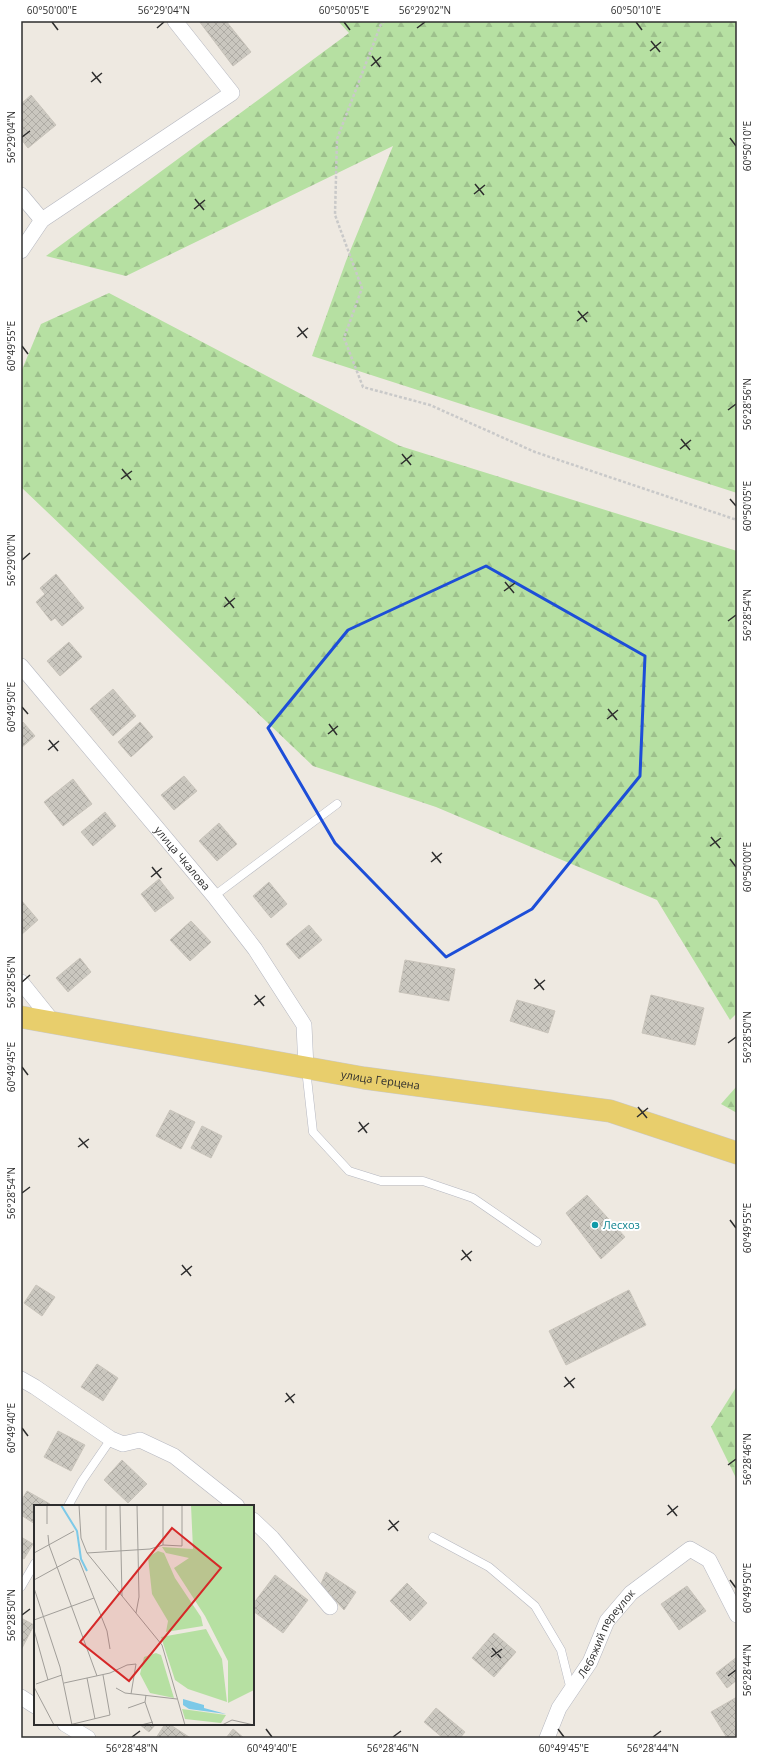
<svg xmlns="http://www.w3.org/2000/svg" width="758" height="1759" viewBox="0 0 758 1759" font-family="'Open Sans',sans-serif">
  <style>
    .forest { fill: url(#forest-firs) }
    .building { fill: url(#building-cross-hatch); stroke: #c9c4bb }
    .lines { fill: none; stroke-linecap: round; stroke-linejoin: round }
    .lane-casing { stroke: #b5b7c0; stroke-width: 9 }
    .street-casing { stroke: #b5b7c0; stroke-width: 16 }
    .primary-casing { stroke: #c9c9c9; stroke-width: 23 }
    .path { stroke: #c9c9c9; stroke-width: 2.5; stroke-dasharray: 3 2; stroke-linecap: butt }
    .lane { stroke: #fff; stroke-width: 8 }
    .street { stroke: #fff; stroke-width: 15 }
    .primary { stroke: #e8ce6c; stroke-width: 22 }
    .marked { fill: none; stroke: #1d4ed8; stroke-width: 3; stroke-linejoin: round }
    .ticks { fill: none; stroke: #2e2e2e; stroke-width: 1.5 }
    .culture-dot { fill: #0f9aa8; stroke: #fff; stroke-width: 1.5 }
    .labels { text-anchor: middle; stroke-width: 4; stroke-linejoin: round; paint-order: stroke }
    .street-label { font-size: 11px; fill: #2e2e2e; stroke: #fff }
    .culture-label { font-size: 11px; fill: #0d838f; stroke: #fff; text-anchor: start }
    .inset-river { fill: none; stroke: #7cc9e8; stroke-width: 2 }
    .inset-road { fill: none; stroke: #a19e99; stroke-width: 1 }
    .view { fill: #d62828; fill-opacity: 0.15; stroke: #d62828; stroke-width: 2 }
    .inset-edge { fill: none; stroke: #2e2e2e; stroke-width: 2 }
    .neatline { fill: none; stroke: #2e2e2e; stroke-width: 1.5 }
    .ticks-label { font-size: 10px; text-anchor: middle; fill: #2e2e2e }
  </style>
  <defs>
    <pattern id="forest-firs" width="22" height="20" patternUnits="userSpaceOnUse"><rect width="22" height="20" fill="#b6e0a2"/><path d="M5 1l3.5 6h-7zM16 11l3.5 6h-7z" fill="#9dc08c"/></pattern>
    <pattern id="building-cross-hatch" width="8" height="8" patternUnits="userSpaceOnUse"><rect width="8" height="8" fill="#cac7bf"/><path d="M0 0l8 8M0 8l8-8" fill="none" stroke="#aeaba4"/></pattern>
  </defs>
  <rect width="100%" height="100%" fill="#eee9e1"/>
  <g class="forest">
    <path d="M 338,21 L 737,21 L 737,493 L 312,356 L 346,261 L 393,146 L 126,276 L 46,256 L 349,33 Z"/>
    <path d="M 109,293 L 400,446 L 737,551 L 737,1013 L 730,1020 L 657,900 L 436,807 L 313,766 L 21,487 L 21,372 L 41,324 Z"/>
    <path d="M 737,1086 L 737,1113 L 721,1104 Z"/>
    <path d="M 737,1386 L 737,1480 L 711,1427 Z"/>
  </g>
  <g class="building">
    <path d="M 199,21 L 226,21 L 251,52 L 233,66 Z"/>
    <path d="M 31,95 L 56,125 L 28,148 L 21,139 L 21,104 Z"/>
    <path d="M 56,574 L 84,608 L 62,626 L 55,618 L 51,621 L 36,602 L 45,594 L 40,588 Z"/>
    <path d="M 69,642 L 82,657 L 60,676 L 47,661 Z"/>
    <path d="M 113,689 L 136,716 L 113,736 L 90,709 Z"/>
    <path d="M 23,722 L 35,736 L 21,748 L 21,724 Z"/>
    <path d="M 140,722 L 153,737 L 131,757 L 118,742 Z"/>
    <path d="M 184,776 L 197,791 L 174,810 L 161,795 Z"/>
    <path d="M 73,779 L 92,804 L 63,826 L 44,802 Z"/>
    <path d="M 105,812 L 116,826 L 93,846 L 81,832 Z"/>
    <path d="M 219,823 L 237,844 L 217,861 L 199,841 Z"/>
    <path d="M 159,879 L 174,898 L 155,912 L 141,894 Z"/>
    <path d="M 269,882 L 287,904 L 271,918 L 253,896 Z"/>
    <path d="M 21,900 L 38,920 L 21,935 Z"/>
    <path d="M 191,921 L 211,942 L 190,961 L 170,940 Z"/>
    <path d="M 309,925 L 322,940 L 299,959 L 286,944 Z"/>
    <path d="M 80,958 L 91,972 L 68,992 L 56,978 Z"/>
    <path d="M 405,960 L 455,969 L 449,1001 L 399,992 Z"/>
    <path d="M 651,995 L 704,1008 L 695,1045 L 642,1033 Z"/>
    <path d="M 517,1000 L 555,1011 L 548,1033 L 510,1021 Z"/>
    <path d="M 170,1110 L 195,1122 L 181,1149 L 156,1136 Z"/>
    <path d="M 202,1126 L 222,1136 L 211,1158 L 191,1148 Z"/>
    <path d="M 587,1195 L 625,1237 L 601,1259 L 566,1213 Z"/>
    <path d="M 36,1285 L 55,1297 L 42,1316 L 24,1303 Z"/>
    <path d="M 629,1290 L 646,1325 L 566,1365 L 549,1331 Z"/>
    <path d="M 97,1364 L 118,1378 L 103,1401 L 81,1387 Z"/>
    <path d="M 58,1431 L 85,1445 L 71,1471 L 44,1457 Z"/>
    <path d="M 122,1460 L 147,1484 L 128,1503 L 104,1480 Z"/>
    <path d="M 27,1491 L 50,1504 L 49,1506 L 35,1506 L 35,1524 L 21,1515 L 21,1501 Z"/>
    <path d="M 21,1537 L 33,1544 L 24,1559 L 21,1557 Z"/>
    <path d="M 326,1572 L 356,1592 L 344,1610 L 321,1584 Z"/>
    <path d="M 275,1575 L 308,1600 L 283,1633 L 253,1611 L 253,1604 Z"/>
    <path d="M 407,1583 L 427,1603 L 410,1621 L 390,1601 Z"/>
    <path d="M 687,1586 L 706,1611 L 679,1630 L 661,1604 Z"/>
    <path d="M 21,1618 L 34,1625 L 21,1650 Z"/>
    <path d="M 494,1633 L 516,1652 L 494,1677 L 472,1658 Z"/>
    <path d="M 737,1657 L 737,1680 L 727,1688 L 716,1673 Z"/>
    <path d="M 737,1697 L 737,1738 L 727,1738 L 711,1712 Z"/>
    <path d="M 436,1708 L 465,1732 L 460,1738 L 443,1738 L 424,1722 Z"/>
    <path d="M 139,1724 L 156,1724 L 149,1732 Z"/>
    <path d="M 165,1724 L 169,1724 L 189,1737 L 156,1738 Z"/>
    <path d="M 233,1729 L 244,1738 L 226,1738 Z"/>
  </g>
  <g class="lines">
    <defs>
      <g id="lane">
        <path d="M 214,896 L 337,804"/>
        <path d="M 306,1069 L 313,1132 L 349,1171 L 381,1181 L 423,1181 L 473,1198 L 537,1242"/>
        <path d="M 68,1506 L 82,1481 L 111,1439"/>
        <path d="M 433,1537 L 489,1567 L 535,1606 L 561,1650 L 571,1690"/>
        <path d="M 21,1587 L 35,1563"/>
      </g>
      <g id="street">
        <path d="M 21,195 L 42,220"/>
        <path d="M 21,251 L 42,220 L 232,93 L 175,21"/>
        <path id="s1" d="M 21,666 L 214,896 L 255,949 L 304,1025 L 306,1068"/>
        <path d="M 21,982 L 54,1023"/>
        <path d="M 21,1379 L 35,1387 L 111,1439 L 123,1444 L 140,1440 L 174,1456 L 237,1506"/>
        <path d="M 253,1520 L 272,1538 L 330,1607"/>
        <path d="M 21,1697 L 35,1706"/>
        <path d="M 65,1724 L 88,1738"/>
        <path id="s2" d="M 547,1738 L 559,1708 L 590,1662 L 607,1621 L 631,1593 L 690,1549 L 709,1560 L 737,1615"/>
      </g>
      <g id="primary">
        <path id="s3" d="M 21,1017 L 364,1078 L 610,1111 L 737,1153"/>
      </g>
    </defs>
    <use href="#lane" class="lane-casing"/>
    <use href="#street" class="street-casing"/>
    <use href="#primary" class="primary-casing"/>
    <path class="path" d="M 385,21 L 381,24 L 337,139 L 335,215 L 362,288 L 344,338 L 363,387 L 430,405 L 535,452 L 737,520"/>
    <use href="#lane" class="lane"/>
    <use href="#street" class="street"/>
    <use href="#primary" class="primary"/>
  </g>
  <path class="marked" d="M 486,566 L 645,656 L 640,776 L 532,909 L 446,957 L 335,843 L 268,728 L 348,630 Z"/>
  <path class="ticks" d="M 52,22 L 58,30M 344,22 L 350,30M 636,22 L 642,30M 157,28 L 164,22M 417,28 L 425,22M 651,41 L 660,52M 650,51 L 661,42M 372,56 L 380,67M 371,66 L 381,57M 92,72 L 101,83M 91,82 L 102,73M 22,137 L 30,131M 730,138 L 736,146M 475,184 L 484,195M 474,194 L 485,185M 195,199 L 204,210M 194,209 L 205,200M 578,311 L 587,322M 577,321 L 588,312M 298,327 L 307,338M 297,337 L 308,328M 22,346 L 28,354M 728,410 L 736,404M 681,439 L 690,450M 680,449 L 691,440M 402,454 L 411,465M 401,464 L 412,455M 122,469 L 131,480M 121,479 L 132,471M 730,499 L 736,506M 22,560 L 30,553M 505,582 L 514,593M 504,591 L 515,583M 225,597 L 234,608M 224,607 L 235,598M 728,621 L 736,615M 22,707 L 28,714M 608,709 L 617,720M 607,719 L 618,710M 329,724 L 337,735M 328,734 L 338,726M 49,740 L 58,751M 48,750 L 59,741M 711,837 L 720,848M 710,846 L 721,838M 432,852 L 441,863M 730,859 L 736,867M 431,862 L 442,853M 152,867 L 161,878M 151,877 L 162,868M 535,979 L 544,990M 22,982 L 30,975M 534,989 L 545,980M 255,995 L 264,1006M 254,1005 L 265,996M 728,1043 L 736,1037M 22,1067 L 28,1075M 638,1107 L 647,1118M 637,1117 L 648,1108M 359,1122 L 367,1133M 358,1132 L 369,1123M 79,1138 L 88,1148M 78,1147 L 89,1139M 22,1193 L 30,1187M 730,1220 L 736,1228M 462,1250 L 471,1261M 461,1260 L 472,1251M 182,1265 L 191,1276M 181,1275 L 192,1266M 565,1377 L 574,1388M 564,1387 L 575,1378M 286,1393 L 294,1403M 285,1402 L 295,1394M 22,1428 L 28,1436M 728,1465 L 736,1459M 668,1505 L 677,1516M 667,1515 L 678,1506M 389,1520 L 398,1531M 388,1530 L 399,1521M 730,1580 L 736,1588M 22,1615 L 30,1609M 492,1648 L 501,1658M 491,1657 L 502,1649M 728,1676 L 736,1670M 266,1729 L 272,1737M 558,1729 L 564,1737M 132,1737 L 140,1731M 393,1737 L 401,1731M 653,1737 L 661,1731"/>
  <circle class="culture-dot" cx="595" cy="1225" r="4"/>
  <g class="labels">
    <g class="street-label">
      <text dy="4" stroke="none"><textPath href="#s1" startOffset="251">улица Чкалова</textPath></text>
      <text dy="4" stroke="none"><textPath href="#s3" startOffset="365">улица Герцена</textPath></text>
      <text dy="4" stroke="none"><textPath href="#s2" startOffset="121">Лебяжий переулок</textPath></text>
    </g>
    <g class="culture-label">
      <text x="603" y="1229">Лесхоз</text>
    </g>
  </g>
  <g transform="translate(34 1505)">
    <rect width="220" height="220" fill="#eee9e1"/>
    <path d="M 157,0 L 220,0 L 220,185 L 194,198 L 194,156 L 171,111 L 140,63 L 155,53 L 132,48 L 128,42 L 159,44 ZM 124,46 L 130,48 L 141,73 L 167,112 L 169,121 L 132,127 L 134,116 L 118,89 L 114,52 ZM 172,124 L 188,154 L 193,197 L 154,184 L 141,175 L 127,132 ZM 122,148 L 127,150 L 140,193 L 116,188 L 106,169 L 110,152 ZM 148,204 L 192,210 L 187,218 L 151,214 Z" fill="#b6e0a2"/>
    <path d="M 149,194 L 170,200 L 170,203 L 192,209 L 155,204 L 149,200 Z" fill="#7cc9e8"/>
    <path class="inset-river" d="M 27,0 L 43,26 L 47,54 L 53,66"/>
    <path class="inset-road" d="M 45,0 L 47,33 L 53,48 L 128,140 L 151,220M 72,0 L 72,45M 86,0 L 88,91M 129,0 L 129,40M 13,19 L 13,0M 14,30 L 15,40 L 63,171M 0,48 L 40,26M 53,48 L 116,44 L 129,40 L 148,41 L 148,0M 0,75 L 40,53 L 45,55 L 73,126 L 76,144M 0,83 L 26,162 L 38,220M 102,108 L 105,92 L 103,0M 0,115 L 60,93M 0,125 L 14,175M 53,173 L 61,214M 30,178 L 76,168 L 93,160 L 102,159 L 97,189M 2,179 L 28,170M 0,182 L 20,220M 82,183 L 91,188 L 143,194M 112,190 L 111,197 L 119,220M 94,203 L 111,197M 35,220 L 76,210 L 69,170M 107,220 L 119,217M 188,220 L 198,215 L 220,220"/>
    <path class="view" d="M 138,23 L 187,63 L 95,176 L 46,137 Z"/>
    <rect width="220" height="220" class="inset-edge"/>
  </g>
  <rect width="758" height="1759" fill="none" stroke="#ffffff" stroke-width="44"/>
  <rect x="22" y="22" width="714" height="1715" class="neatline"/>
  <g class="ticks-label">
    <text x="52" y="14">60°50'00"E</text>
    <text x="164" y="14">56°29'04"N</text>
    <text x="344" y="14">60°50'05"E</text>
    <text x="425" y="14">56°29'02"N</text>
    <text x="636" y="14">60°50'10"E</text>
    <text transform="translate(11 137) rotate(-90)" y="4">56°29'04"N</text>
    <text transform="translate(747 146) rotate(-90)" y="4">60°50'10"E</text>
    <text transform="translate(11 346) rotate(-90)" y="4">60°49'55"E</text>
    <text transform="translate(747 404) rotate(-90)" y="4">56°28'56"N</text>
    <text transform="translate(747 506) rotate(-90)" y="4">60°50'05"E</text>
    <text transform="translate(11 560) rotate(-90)" y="4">56°29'00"N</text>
    <text transform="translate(747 615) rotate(-90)" y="4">56°28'54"N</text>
    <text transform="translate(11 707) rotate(-90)" y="4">60°49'50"E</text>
    <text transform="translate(747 867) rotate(-90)" y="4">60°50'00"E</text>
    <text transform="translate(11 982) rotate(-90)" y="4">56°28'56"N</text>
    <text transform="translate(747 1037) rotate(-90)" y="4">56°28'50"N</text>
    <text transform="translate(11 1067) rotate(-90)" y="4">60°49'45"E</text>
    <text transform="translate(11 1193) rotate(-90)" y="4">56°28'54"N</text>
    <text transform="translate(747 1228) rotate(-90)" y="4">60°49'55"E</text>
    <text transform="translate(11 1428) rotate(-90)" y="4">60°49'40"E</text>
    <text transform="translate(747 1459) rotate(-90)" y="4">56°28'46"N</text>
    <text transform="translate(747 1588) rotate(-90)" y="4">60°49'50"E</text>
    <text transform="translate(11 1615) rotate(-90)" y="4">56°28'50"N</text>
    <text transform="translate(747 1670) rotate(-90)" y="4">56°28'44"N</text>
    <text x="132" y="1752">56°28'48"N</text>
    <text x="272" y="1752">60°49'40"E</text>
    <text x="393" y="1752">56°28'46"N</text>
    <text x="564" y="1752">60°49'45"E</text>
    <text x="653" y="1752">56°28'44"N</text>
  </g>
</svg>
